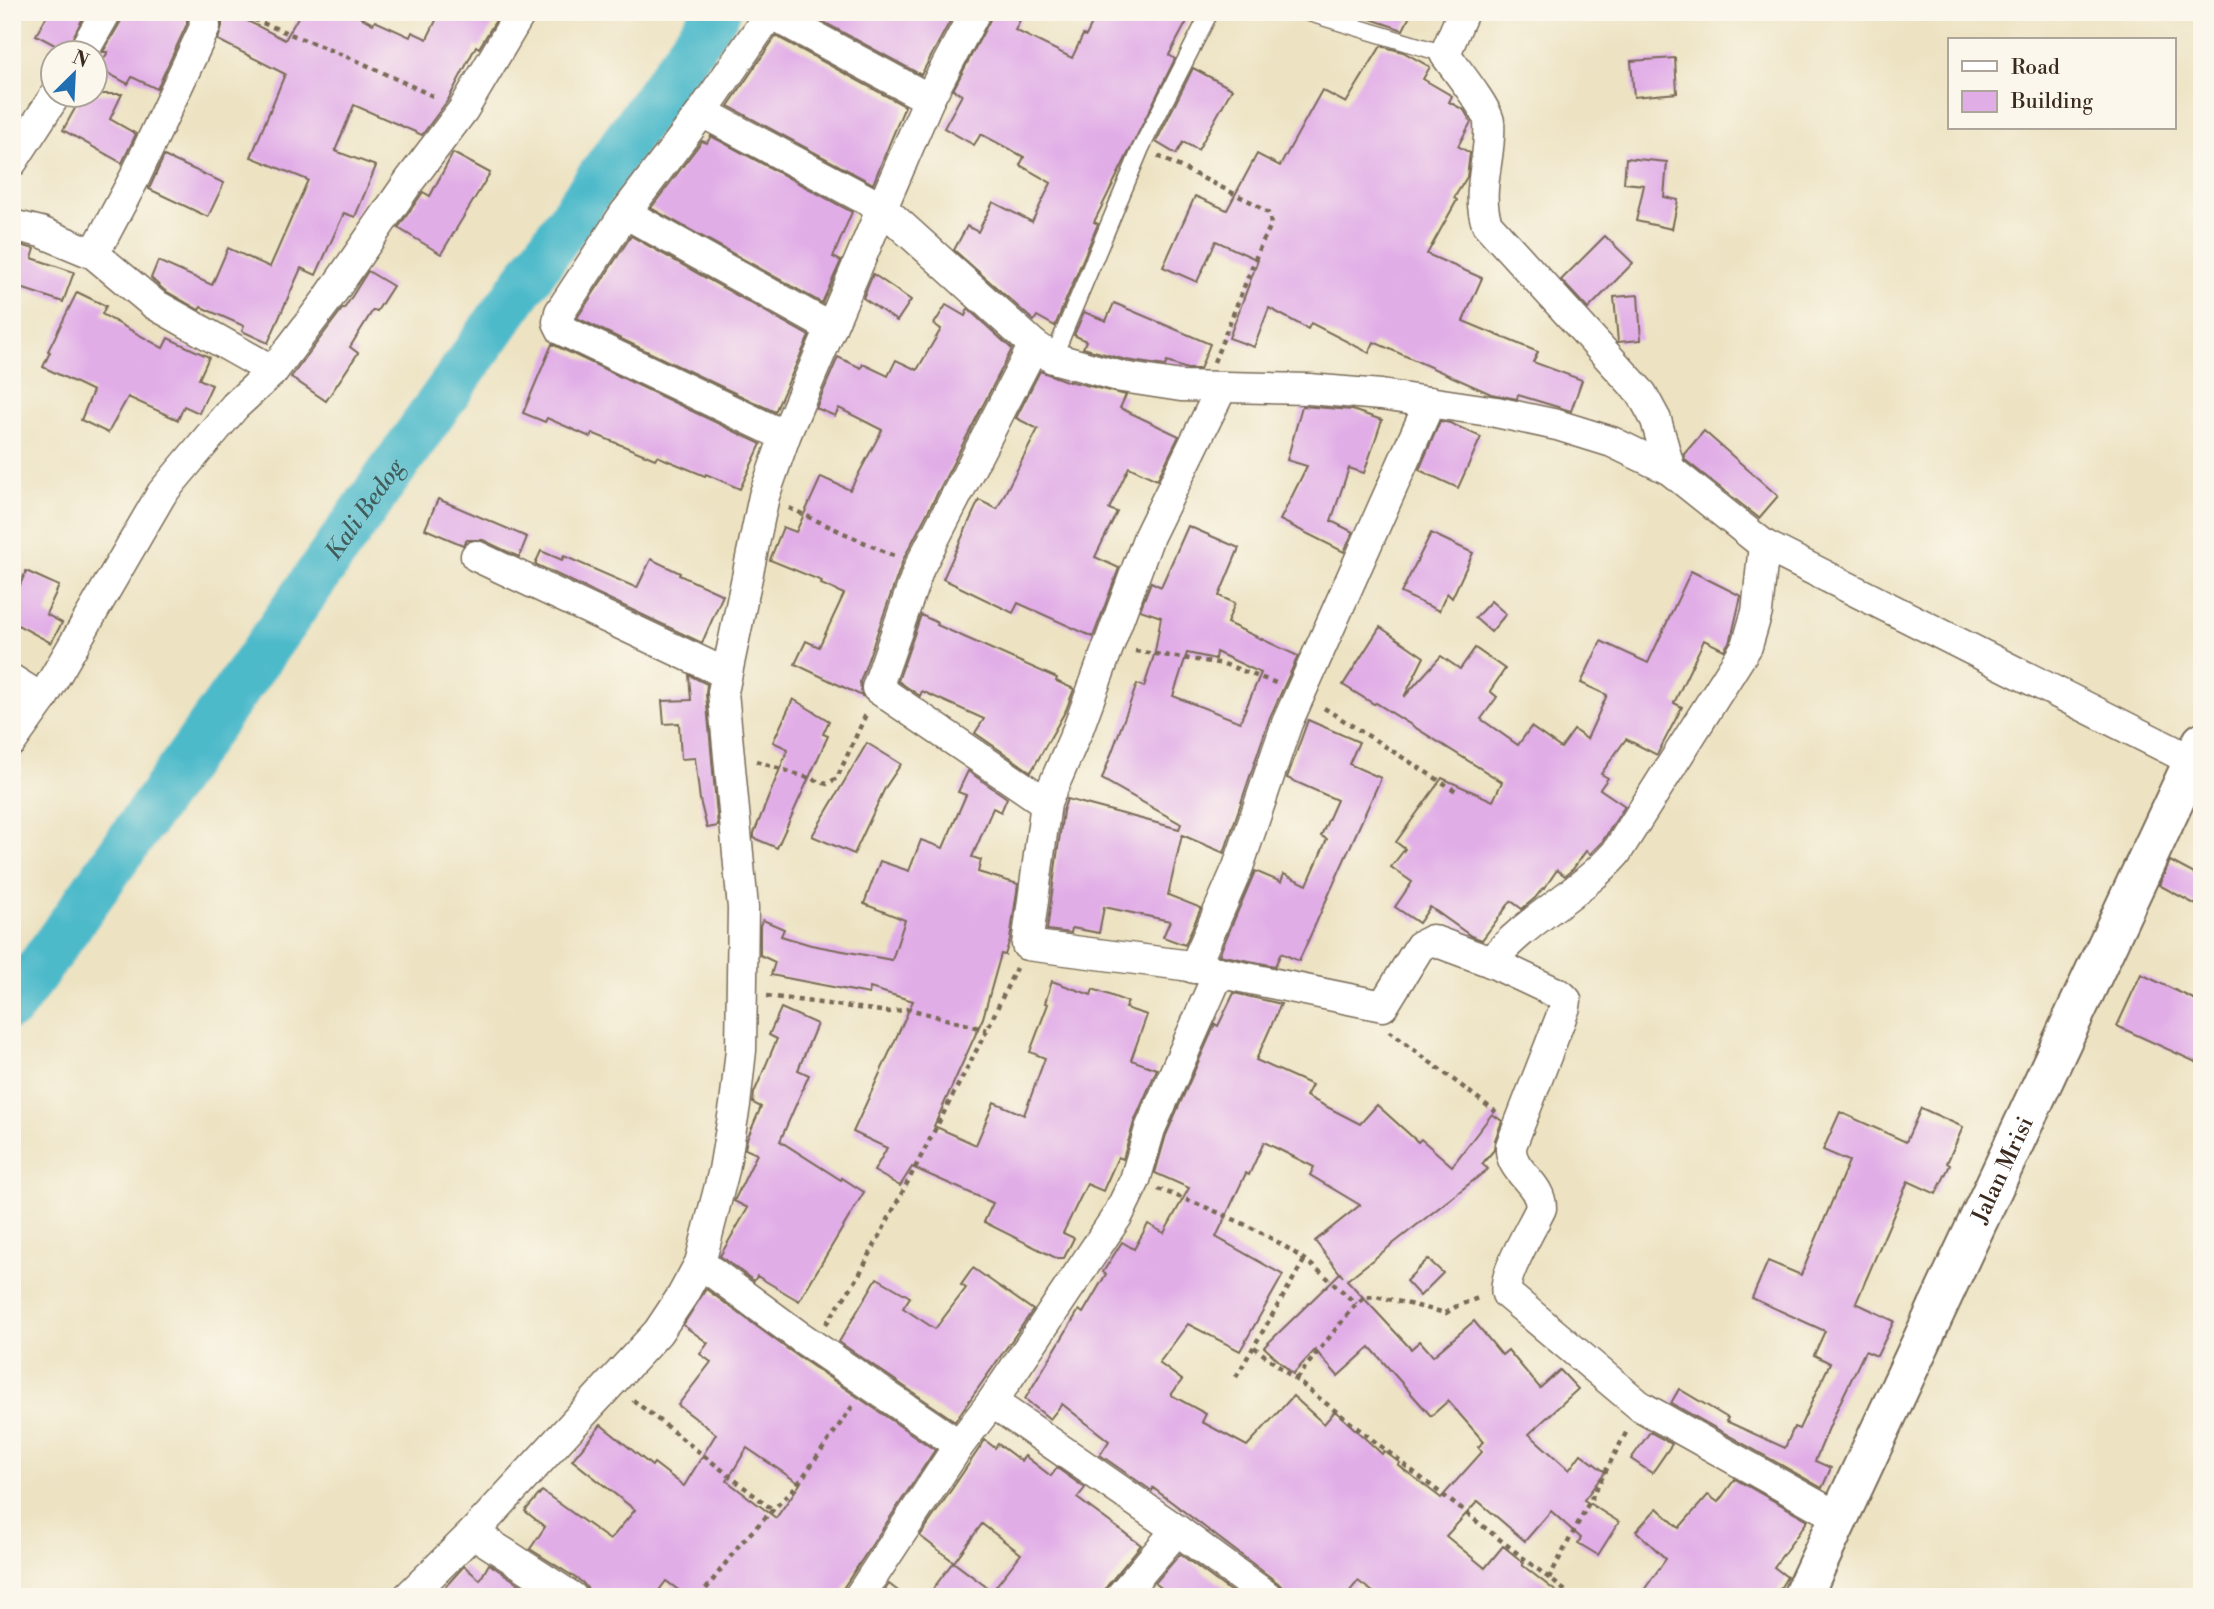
<svg xmlns="http://www.w3.org/2000/svg" width="2214" height="1609" viewBox="0 0 2214 1609" font-family="'Libre Bodoni',serif">
  <style>
    .lines { fill: none; stroke-linecap: round; stroke-linejoin: round }
    .river { stroke: #4ebaca; stroke-width: 47 }
    .building { fill: #e1ade7; fill-rule: evenodd }
    .service-casing { stroke: #796b58; stroke-width: 19 }
    .minor-casing { stroke: #796b58; stroke-width: 33 }
    .tertiary-casing { stroke: #796b58; stroke-width: 42 }
    .path { stroke: #796b58; stroke-width: 4.5; stroke-dasharray: 5 5; stroke-linecap: butt }
    .service { stroke: #fff; stroke-width: 16 }
    .minor { stroke: #fff; stroke-width: 30 }
    .tertiary { stroke: #fff; stroke-width: 38 }
    .labels { text-anchor: middle; stroke-width: 5; stroke-linejoin: round; paint-order: stroke }
    .street-label { font-size: 23px; fill: #3b2a1e; stroke: #fbf7ec }
    .water-label { font-size: 24px; font-style: italic; fill: #425c5a; stroke: #fbf7ec }
  </style>
  <rect width="100%" height="100%" fill="#fbf7ec"/>
  <filter id="ink" filterUnits="userSpaceOnUse"><feTurbulence type="fractalNoise" baseFrequency=".0143" numOctaves="2"/><feDisplacementMap in="SourceGraphic" scale="14" xChannelSelector="R" yChannelSelector="G"/><feConvolveMatrix kernelMatrix="1 2 1 2 8 2 1 2 1" color-interpolation-filters="sRGB"/></filter>
  <filter id="wash" filterUnits="userSpaceOnUse"><feTurbulence type="fractalNoise" baseFrequency=".00686" numOctaves="4" result="noise"/><feDisplacementMap in="SourceGraphic" scale="28" xChannelSelector="R" yChannelSelector="G"/><feGaussianBlur stdDeviation="1.57" result="paint"/><feColorMatrix in="noise" values="0 0 0 0 0 0 0 0 0 0 0 0 0 0 0 0 0 1.4 0 .05"/><feComposite in="paint" operator="in"/></filter>
  <g filter="url(#wash)">
    <rect width="100%" height="100%" fill="#ede3c3"/>
    <g class="lines">
      <path class="river" id="s1" d="M 12,1006 L 717,12"/>
    </g>
    <g id="blocks">
      <g class="building">
        <path d="M 49,12 L 86,12 L 66,51 L 36,35 Z"/>
        <path d="M 123,12 L 187,12 L 187,24 L 157,89 L 132,77 L 128,84 L 98,68 L 108,52 L 103,52 L 121,21 Z"/>
        <path d="M 222,12 L 230,12 L 285,40 L 301,12 L 351,12 L 373,24 L 375,21 L 410,37 L 412,32 L 427,39 L 440,12 L 501,12 L 479,48 L 476,46 L 448,100 L 422,135 L 354,105 L 335,151 L 376,166 L 355,217 L 344,213 L 316,275 L 301,268 L 268,343 L 242,331 L 244,326 L 201,307 L 199,310 L 164,290 L 151,278 L 158,261 L 212,285 L 228,248 L 270,267 L 308,180 L 251,157 L 285,74 L 218,40 L 222,26 Z"/>
        <path d="M 805,12 L 955,12 L 921,75 Z"/>
        <path d="M 992,12 L 1024,12 L 1015,30 L 1072,58 L 1083,35 L 1086,36 L 1098,12 L 1192,12 L 1169,55 L 1175,59 L 1094,222 L 1098,224 L 1055,326 L 1037,316 L 1034,321 L 954,250 L 967,226 L 978,232 L 993,202 L 1032,222 L 1051,183 L 1020,165 L 1024,157 L 981,134 L 974,145 L 944,128 L 962,95 L 953,90 L 990,20 Z"/>
        <path d="M 1350,12 L 1412,12 L 1403,30 Z"/>
        <path d="M 776,36 L 905,106 L 873,184 L 728,106 Z"/>
        <path d="M 1381,46 L 1403,52 L 1430,67 L 1423,79 L 1452,96 L 1449,102 L 1464,110 L 1471,122 L 1458,146 L 1470,153 L 1467,177 L 1454,198 L 1457,200 L 1427,254 L 1482,278 L 1463,321 L 1538,352 L 1533,362 L 1582,380 L 1571,411 L 1518,395 L 1517,399 L 1491,394 L 1374,342 L 1369,353 L 1311,323 L 1308,329 L 1269,308 L 1254,347 L 1229,338 L 1258,260 L 1216,241 L 1197,282 L 1163,267 L 1195,196 L 1227,210 L 1257,154 L 1280,166 L 1322,90 L 1346,103 Z"/>
        <path d="M 1675,58 L 1677,93 L 1634,97 L 1631,61 Z"/>
        <path d="M 1193,68 L 1232,89 L 1198,150 L 1183,142 L 1176,154 L 1156,142 Z"/>
        <path d="M 83,94 L 122,94 L 110,119 L 136,134 L 122,163 L 63,130 Z"/>
        <path d="M 711,136 L 852,212 L 833,257 L 841,261 L 822,303 L 651,208 L 702,141 L 707,143 Z"/>
        <path d="M 453,153 L 490,173 L 441,254 L 398,228 L 423,192 L 430,196 Z"/>
        <path d="M 164,156 L 224,183 L 208,217 L 149,189 Z"/>
        <path d="M 1626,158 L 1667,162 L 1664,197 L 1678,200 L 1672,229 L 1636,221 L 1644,185 L 1624,183 Z"/>
        <path d="M 631,236 L 809,336 L 775,412 L 577,318 Z"/>
        <path d="M 1605,236 L 1633,263 L 1588,309 L 1561,280 Z"/>
        <path d="M 12,243 L 35,249 L 32,258 L 74,272 L 63,302 L 21,288 L 15,305 L 12,305 Z"/>
        <path d="M 368,271 L 393,286 L 377,311 L 373,310 L 350,347 L 358,353 L 326,401 L 291,377 L 343,308 L 344,309 Z"/>
        <path d="M 873,274 L 911,300 L 897,321 L 863,298 Z"/>
        <path d="M 77,292 L 106,306 L 102,314 L 163,348 L 168,338 L 209,357 L 199,379 L 212,385 L 199,413 L 184,406 L 178,420 L 128,397 L 108,433 L 81,420 L 93,391 L 43,367 L 50,352 L 48,351 Z"/>
        <path d="M 1638,295 L 1641,340 L 1618,342 L 1614,297 Z"/>
        <path d="M 1114,303 L 1210,344 L 1200,369 L 1187,369 L 1167,362 L 1165,366 L 1126,360 L 1083,348 L 1086,341 L 1074,335 L 1084,312 L 1106,321 Z"/>
        <path d="M 946,305 L 965,316 L 968,309 L 1012,349 L 903,560 L 860,682 L 862,696 L 795,664 L 806,641 L 819,647 L 844,594 L 821,584 L 822,581 L 770,560 L 783,527 L 796,532 L 821,477 L 850,490 L 882,430 L 839,408 L 835,416 L 816,408 L 838,357 L 861,368 L 863,364 L 888,376 L 896,360 L 917,370 L 941,329 L 934,324 Z"/>
        <path d="M 552,344 L 761,444 L 740,489 L 706,474 L 705,476 L 657,456 L 655,459 L 592,433 L 590,437 L 547,418 L 545,422 L 523,413 Z"/>
        <path d="M 1040,371 L 1069,382 L 1069,381 L 1126,395 L 1120,408 L 1179,436 L 1157,480 L 1129,467 L 1109,509 L 1117,512 L 1095,557 L 1119,568 L 1093,637 L 1018,603 L 1013,613 L 943,579 L 979,500 L 997,509 L 1038,429 L 1016,418 Z"/>
        <path d="M 1302,406 L 1352,410 L 1382,420 L 1364,473 L 1349,468 L 1331,521 L 1353,532 L 1344,552 L 1280,520 L 1307,466 L 1287,460 Z"/>
        <path d="M 1440,421 L 1450,423 L 1481,437 L 1458,488 L 1419,470 Z"/>
        <path d="M 1704,431 L 1778,496 L 1759,518 L 1685,460 L 1684,454 Z"/>
        <path d="M 438,499 L 527,537 L 519,557 L 483,540 L 467,540 L 463,545 L 425,529 Z"/>
        <path d="M 1188,526 L 1239,548 L 1219,596 L 1235,603 L 1227,623 L 1298,656 L 1270,717 L 1224,853 L 1182,835 L 1168,895 L 1201,908 L 1185,945 L 1163,937 L 1170,921 L 1104,907 L 1099,933 L 1072,928 L 1071,933 L 1047,930 L 1063,811 L 1067,799 L 1179,829 L 1181,824 L 1102,779 L 1137,684 L 1144,687 L 1155,652 L 1161,617 L 1140,610 L 1151,582 L 1161,587 ZM 1216,652 L 1261,673 L 1240,722 L 1173,696 L 1187,653 L 1215,659 Z"/>
        <path d="M 1431,533 L 1473,553 L 1452,598 L 1447,593 L 1439,611 L 1401,593 Z"/>
        <path d="M 541,551 L 562,560 L 564,556 L 637,588 L 651,559 L 680,573 L 679,575 L 723,595 L 702,643 L 535,564 Z"/>
        <path d="M 26,571 L 59,586 L 46,614 L 62,623 L 51,643 L 12,622 L 12,603 Z"/>
        <path d="M 1691,571 L 1741,596 L 1731,639 L 1724,650 L 1704,640 L 1674,703 L 1682,707 L 1657,755 L 1626,739 L 1601,774 L 1608,778 L 1600,789 L 1625,806 L 1602,842 L 1590,854 L 1586,851 L 1573,869 L 1565,876 L 1557,870 L 1544,889 L 1543,888 L 1535,898 L 1522,909 L 1511,901 L 1482,940 L 1471,936 L 1430,907 L 1419,923 L 1395,907 L 1412,882 L 1391,867 L 1405,849 L 1396,842 L 1442,778 L 1493,801 L 1502,782 L 1376,703 L 1374,704 L 1343,685 L 1380,627 L 1424,657 L 1404,697 L 1441,656 L 1460,669 L 1475,648 L 1505,669 L 1490,691 L 1497,697 L 1481,719 L 1518,745 L 1531,727 L 1561,748 L 1574,730 L 1587,739 L 1607,695 L 1581,683 L 1601,641 L 1648,663 Z"/>
        <path d="M 1491,601 L 1506,614 L 1491,632 L 1475,618 Z"/>
        <path d="M 921,615 L 938,623 L 937,625 L 1057,678 L 1056,681 L 1074,689 L 1066,710 L 1031,772 L 975,733 L 984,719 L 922,691 L 920,696 L 898,681 Z"/>
        <path d="M 689,675 L 707,684 L 706,694 L 718,826 L 707,828 L 700,800 L 695,758 L 681,759 L 679,723 L 664,724 L 662,701 L 691,700 Z"/>
        <path d="M 793,699 L 829,721 L 823,734 L 828,736 L 777,848 L 754,838 L 754,833 L 788,749 L 773,742 Z"/>
        <path d="M 1308,720 L 1359,742 L 1349,764 L 1381,778 L 1299,961 L 1281,953 L 1275,966 L 1219,955 L 1255,871 L 1281,882 L 1284,874 L 1307,885 L 1327,839 L 1321,836 L 1337,800 L 1287,778 Z"/>
        <path d="M 867,743 L 901,764 L 885,788 L 854,854 L 812,836 Z"/>
        <path d="M 968,771 L 1007,798 L 1001,812 L 993,808 L 972,857 L 981,860 L 978,872 L 1018,884 L 1010,939 L 1005,955 L 1001,954 L 983,1018 L 934,1126 L 976,1145 L 994,1102 L 1024,1115 L 1045,1058 L 1030,1052 L 1048,1004 L 1045,1003 L 1052,981 L 1091,995 L 1093,989 L 1128,1002 L 1125,1008 L 1147,1015 L 1131,1060 L 1157,1069 L 1134,1122 L 1123,1159 L 1118,1157 L 1103,1191 L 1087,1184 L 1063,1233 L 1074,1238 L 1064,1258 L 1056,1258 L 984,1222 L 993,1203 L 912,1167 L 900,1186 L 874,1171 L 887,1148 L 853,1132 L 913,1001 L 870,988 L 869,994 L 771,975 L 775,962 L 760,955 L 760,925 L 763,920 L 784,929 L 781,936 L 811,945 L 892,960 L 905,920 L 864,904 L 880,861 L 909,871 L 921,840 L 943,848 L 966,795 L 958,792 Z"/>
        <path d="M 2170,861 L 2202,878 L 2202,908 L 2159,885 Z"/>
        <path d="M 2141,974 L 2202,1003 L 2202,1065 L 2117,1026 Z"/>
        <path d="M 1234,993 L 1281,1004 L 1256,1060 L 1312,1085 L 1306,1096 L 1360,1124 L 1377,1105 L 1418,1142 L 1421,1139 L 1452,1166 L 1492,1114 L 1502,1121 L 1495,1140 L 1494,1150 L 1482,1164 L 1488,1169 L 1347,1280 L 1411,1349 L 1420,1341 L 1433,1356 L 1474,1321 L 1502,1355 L 1508,1350 L 1540,1388 L 1560,1370 L 1578,1389 L 1529,1434 L 1569,1470 L 1581,1454 L 1605,1472 L 1584,1500 L 1619,1522 L 1598,1555 L 1578,1543 L 1581,1538 L 1551,1511 L 1525,1541 L 1478,1501 L 1446,1536 L 1485,1568 L 1503,1546 L 1524,1563 L 1522,1565 L 1563,1597 L 1380,1597 L 1358,1581 L 1345,1597 L 1285,1597 L 1284,1589 L 1278,1583 L 1153,1488 L 1152,1491 L 1100,1455 L 1109,1441 L 1062,1404 L 1050,1419 L 1025,1399 L 1079,1310 L 1083,1313 L 1106,1274 L 1103,1272 L 1122,1242 L 1134,1249 L 1148,1224 L 1164,1233 L 1189,1188 L 1155,1173 L 1166,1135 L 1215,1024 L 1218,1026 ZM 1264,1142 L 1314,1167 L 1310,1175 L 1360,1205 L 1315,1241 L 1343,1277 L 1340,1273 L 1264,1347 L 1293,1374 L 1315,1350 L 1338,1376 L 1370,1347 L 1431,1416 L 1448,1401 L 1484,1442 L 1478,1447 L 1482,1452 L 1441,1498 L 1398,1465 L 1400,1463 L 1384,1451 L 1382,1454 L 1335,1411 L 1324,1424 L 1293,1396 L 1247,1446 L 1202,1422 L 1206,1414 L 1171,1395 L 1182,1380 L 1159,1363 L 1188,1324 L 1240,1351 L 1283,1275 L 1216,1237 L 1246,1173 L 1249,1175 Z"/>
        <path d="M 781,1008 L 817,1024 L 798,1070 L 809,1075 L 780,1141 L 841,1180 L 842,1178 L 864,1192 L 799,1301 L 757,1276 L 754,1281 L 720,1256 L 748,1208 L 734,1201 L 757,1154 L 745,1149 L 747,1139 L 761,1107 L 753,1103 L 754,1093 L 777,1039 L 769,1035 Z"/>
        <path d="M 1921,1108 L 1963,1127 L 1947,1163 L 1950,1165 L 1936,1194 L 1908,1181 L 1856,1303 L 1894,1321 L 1877,1356 L 1865,1351 L 1836,1411 L 1815,1461 L 1831,1468 L 1822,1488 L 1671,1403 L 1679,1389 L 1728,1418 L 1726,1421 L 1785,1448 L 1794,1427 L 1799,1429 L 1830,1363 L 1814,1355 L 1825,1331 L 1752,1298 L 1768,1261 L 1801,1275 L 1849,1161 L 1823,1150 L 1840,1112 L 1906,1142 Z"/>
        <path d="M 1428,1259 L 1443,1273 L 1420,1296 L 1406,1281 Z"/>
        <path d="M 973,1268 L 1033,1310 L 955,1421 L 839,1342 L 877,1278 L 910,1297 L 903,1308 L 935,1329 L 966,1288 L 961,1285 Z"/>
        <path d="M 706,1289 L 789,1350 L 935,1450 L 844,1587 L 842,1597 L 688,1597 L 666,1581 L 654,1597 L 589,1597 L 587,1588 L 582,1582 L 530,1549 L 545,1527 L 525,1511 L 542,1491 L 610,1540 L 635,1510 L 572,1460 L 601,1425 L 652,1466 L 654,1463 L 684,1486 L 716,1434 L 678,1405 L 711,1362 L 700,1354 L 708,1343 L 683,1325 ZM 747,1448 L 800,1484 L 776,1518 L 727,1481 Z"/>
        <path d="M 1650,1432 L 1672,1444 L 1652,1473 L 1631,1459 Z"/>
        <path d="M 985,1440 L 995,1448 L 998,1444 L 1021,1461 L 1025,1456 L 1051,1476 L 1057,1468 L 1085,1488 L 1077,1498 L 1141,1545 L 1107,1586 L 1102,1597 L 927,1597 L 953,1562 L 992,1591 L 1021,1554 L 982,1524 L 954,1562 L 920,1536 Z"/>
        <path d="M 1735,1479 L 1808,1520 L 1774,1567 L 1787,1577 L 1775,1597 L 1639,1597 L 1666,1559 L 1636,1531 L 1657,1508 L 1679,1528 L 1708,1495 L 1718,1502 Z"/>
        <path d="M 1180,1554 L 1238,1597 L 1173,1597 L 1155,1583 Z"/>
        <path d="M 489,1564 L 539,1597 L 436,1597 L 464,1566 L 480,1580 Z"/>
        <path d="M 889,1584 L 906,1597 L 880,1597 Z"/>
      </g>
    </g>
  </g>
  <g filter="url(#ink)">
    <use href="#blocks" fill-opacity="0" stroke="#796b58" stroke-width="2"/>
    <g class="lines">
      <defs>
        <g id="service">
          <path d="M 1306,12 L 1445,54"/>
          <path d="M 1053,358 L 1141,148 L 1210,12"/>
        </g>
        <g id="minor">
          <path d="M 771,12 L 702,112 L 625,213 L 560,312 L 558,322 L 562,330 L 785,436"/>
          <path d="M 1463,12 L 1445,54 C 1454,67 1488,109 1489,122 C 1492,155 1475,191 1487,224 L 1642,394 L 1656,420 L 1670,470"/>
          <path d="M 770,13 L 929,99"/>
          <path d="M 83,52 L 106,12"/>
          <path d="M 702,112 L 882,208 L 1034,345 L 1053,358 L 1122,377 L 1181,386 L 1309,389 L 1381,395 L 1496,412 L 1557,425 L 1612,442 L 1670,470 L 1764,545 L 2193,761"/>
          <path d="M 12,162 L 56,94"/>
          <path d="M 625,213 L 831,328"/>
          <path d="M 12,225 L 41,232 L 94,254 L 154,304 L 273,371"/>
          <path d="M 94,254 L 135,177 L 205,27 L 204,12"/>
          <path d="M 1034,345 L 919,568 L 877,688 L 1046,803"/>
          <path d="M 1222,387 L 1149,536 L 1078,729 L 1046,803 L 1027,945 L 1183,965 L 1383,1006 L 1420,946 L 1432,940 L 1491,962 L 1561,995 L 1566,1000 L 1565,1007 L 1511,1146 C 1509,1172 1541,1182 1541,1208 C 1533,1226 1501,1277 1507,1294 L 1640,1406 L 1838,1517"/>
          <path d="M 476,556 L 725,673"/>
          <path d="M 12,680 L 42,699"/>
          <path d="M 12,741 L 42,699 L 162,493 L 235,406 L 273,371 L 327,300 L 410,180 L 463,110 L 521,12"/>
          <path d="M 1491,962 C 1526,919 1579,895 1616,853 L 1747,646 L 1757,612 L 1764,545"/>
          <path d="M 1194,968 L 1238,867 L 1287,723 L 1430,402"/>
          <path d="M 700,1263 L 799,1336 L 959,1445"/>
          <path d="M 992,1402 L 1177,1530 L 1268,1597"/>
          <path d="M 473,1533 L 572,1597"/>
          <path d="M 408,1597 L 473,1533 L 658,1332 L 682,1296 L 700,1263 L 724,1170 L 735,1105 L 741,1050 L 743,908 L 723,692 L 764,496 L 785,436 L 882,208 L 929,99 L 975,12"/>
          <path d="M 859,1597 L 959,1445 L 992,1402 L 1118,1215 L 1135,1180 L 1150,1129 L 1219,972"/>
          <path d="M 1120,1597 L 1177,1530"/>
        </g>
        <g id="tertiary">
          <path id="s2" d="M 1802,1597 L 2202,742"/>
        </g>
      </defs>
      <use href="#service" class="service-casing"/>
      <use href="#minor" class="minor-casing"/>
      <use href="#tertiary" class="tertiary-casing"/>
      <g class="path">
        <path d="M 235,12 L 360,62 L 437,98"/>
        <path d="M 1158,156 L 1253,203 L 1268,213 L 1270,218 L 1271,225 L 1260,247 L 1214,362"/>
        <path d="M 789,508 L 896,557"/>
        <path d="M 1135,651 L 1224,664 L 1276,683"/>
        <path d="M 1324,708 L 1456,791"/>
        <path d="M 756,761 L 827,784 L 837,778 L 867,712"/>
        <path d="M 767,996 L 889,1012 L 909,1009 L 987,1030"/>
        <path d="M 1389,1031 L 1496,1112"/>
        <path d="M 1158,1189 C 1209,1208 1262,1228 1306,1261 C 1324,1274 1340,1289 1356,1304"/>
        <path d="M 826,1324 L 857,1279 L 987,1030 L 1016,968"/>
        <path d="M 1254,1347 L 1549,1578"/>
        <path d="M 1236,1377 L 1305,1259"/>
        <path d="M 1296,1379 L 1356,1304 L 1365,1297 L 1376,1296 L 1446,1313 L 1457,1306 L 1481,1297"/>
        <path d="M 633,1400 L 773,1510"/>
        <path d="M 700,1597 L 740,1544 L 798,1484 L 854,1404"/>
        <path d="M 1573,1597 L 1549,1578 L 1628,1429"/>
      </g>
      <use href="#service" class="service"/>
      <use href="#minor" class="minor"/>
      <use href="#tertiary" class="tertiary"/>
    </g>
  </g>
  <g class="labels">
    <g class="street-label">
      <text dy="8" stroke="none"><textPath href="#s2" startOffset="472">Jalan Mrisi</textPath></text>
    </g>
    <g class="water-label">
      <text dy="8" stroke="none"><textPath href="#s1" startOffset="609">Kali Bedog</textPath></text>
    </g>
  </g>
  <rect width="2214" height="1609" fill="none" stroke="#fbf7ec" stroke-width="42"/>
  <rect x="1948" y="38" width="228" height="91" fill="#fbf7ec" stroke="#aea59a" stroke-width="2"/>
  <rect x="1962" y="61" width="35" height="10" fill="#ffffff" stroke="#aea59a" stroke-width="2"/>
  <text x="2011" y="74" font-size="21" fill="#3b2a1e">Road</text>
  <rect x="1962" y="91" width="35" height="21" fill="#e1ade7" stroke="#aea59a" stroke-width="2"/>
  <text x="2011" y="108" font-size="21" fill="#3b2a1e">Building</text>
  <g transform="translate(74 74) rotate(24)"><circle r="33" fill="#fbf7ec" stroke="#aea59a" stroke-width="2"/>
  <path d="M0-5L12 26L0 18L-12 26Z" fill="#1f6fb2"/>
  <text y="-10" font-size="19" font-weight="bold" text-anchor="middle" fill="#3b2a1e">N</text>
  </g>
</svg>
